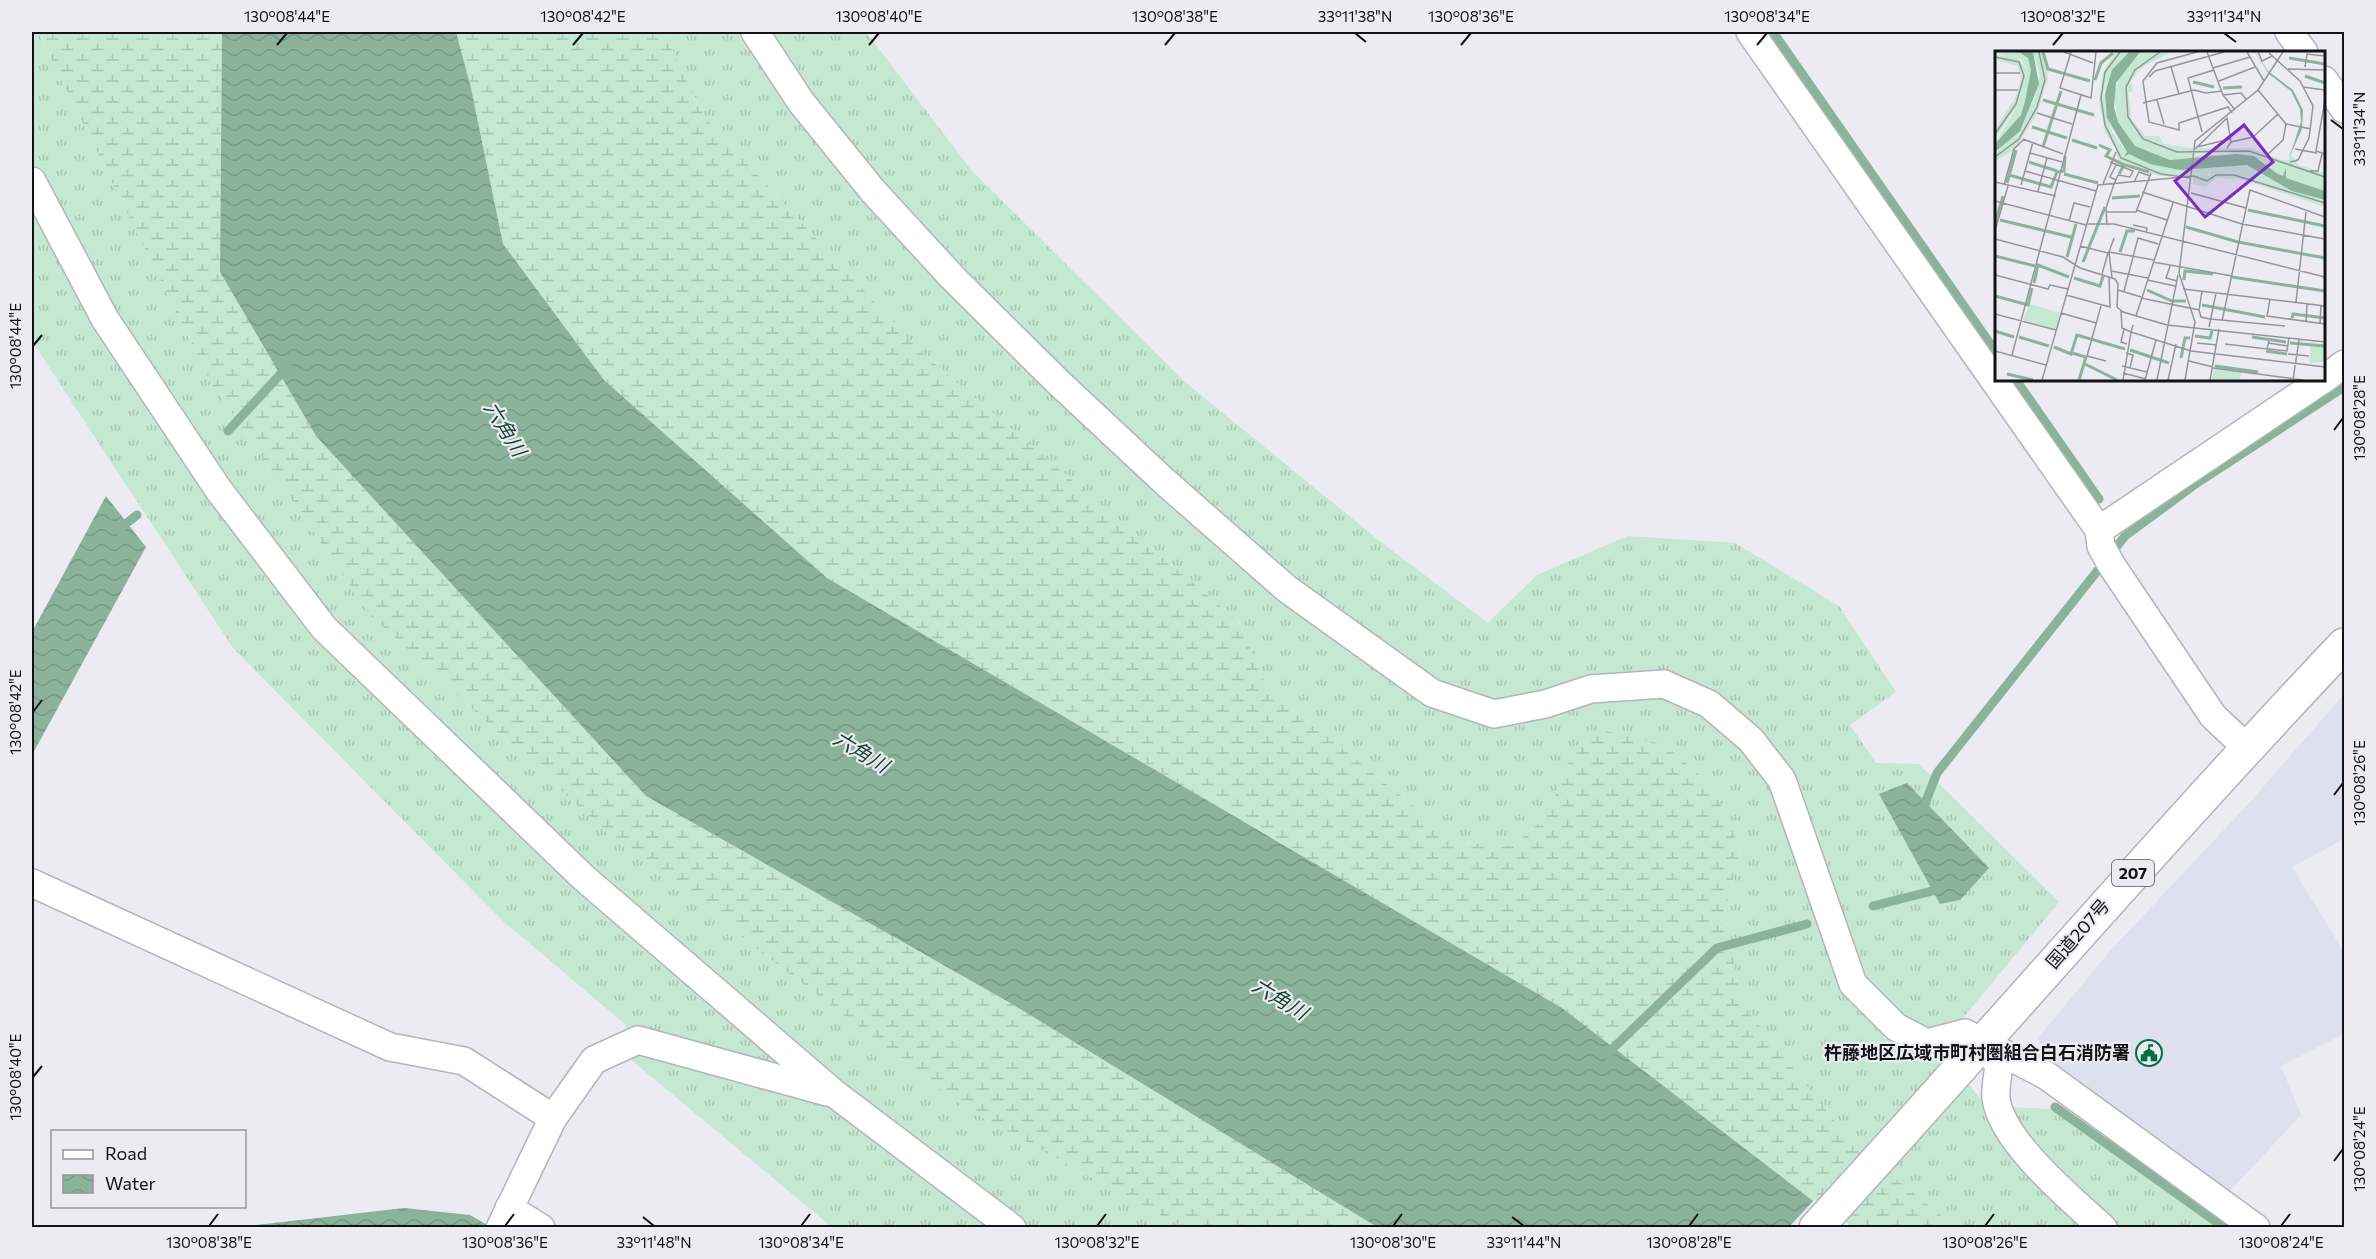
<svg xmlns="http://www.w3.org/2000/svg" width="2376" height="1259" viewBox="0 0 2376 1259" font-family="Commissioner,'Noto Sans JP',sans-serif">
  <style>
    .built { fill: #dfe0ed }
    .grass { fill: url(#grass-tufts) }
    .wetland { fill: url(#wetland-marsh) }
    .water { fill: url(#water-waves) }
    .pier { fill: #ebebf1 }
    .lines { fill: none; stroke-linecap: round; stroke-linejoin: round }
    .stream { stroke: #8bb29b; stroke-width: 9 }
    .street-casing { stroke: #b4b5ba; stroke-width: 30 }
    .highway-casing { stroke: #b4b5ba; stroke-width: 36 }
    .street { stroke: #fff; stroke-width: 27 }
    .highway { stroke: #fff; stroke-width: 33 }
    .ticks { fill: none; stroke: #131315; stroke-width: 2 }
    .labels { text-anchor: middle; stroke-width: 4.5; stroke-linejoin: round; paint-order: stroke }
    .shield { fill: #ebebf1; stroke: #545457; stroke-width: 1.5 }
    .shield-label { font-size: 16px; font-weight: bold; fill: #131315 }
    .street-label { font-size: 18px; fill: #131315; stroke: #ebebf1 }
    .poi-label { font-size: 18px; font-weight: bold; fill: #131315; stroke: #ebebf1; text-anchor: end }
    .water-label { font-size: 20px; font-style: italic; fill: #14452d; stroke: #ebebf1 }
    .inset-river { fill: none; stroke: #8bb29b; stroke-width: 3 }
    .inset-road { fill: none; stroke: #959599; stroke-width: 1.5 }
    .view { fill: #7b2cbf; fill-opacity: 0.15; stroke: #7b2cbf; stroke-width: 3 }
    .inset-edge { fill: none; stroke: #131315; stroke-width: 3 }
    .neatline { fill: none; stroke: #131315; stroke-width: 2 }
    .ticks-label { font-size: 15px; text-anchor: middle; fill: #131315 }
  </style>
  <defs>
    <pattern id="grass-tufts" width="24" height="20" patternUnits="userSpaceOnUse" patternTransform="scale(1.5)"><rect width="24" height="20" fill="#c4e8d2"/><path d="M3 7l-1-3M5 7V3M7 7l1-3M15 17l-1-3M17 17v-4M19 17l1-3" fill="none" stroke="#a8c6b3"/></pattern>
    <pattern id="wetland-marsh" width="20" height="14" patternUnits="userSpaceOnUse" patternTransform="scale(1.5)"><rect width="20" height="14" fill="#c4e8d2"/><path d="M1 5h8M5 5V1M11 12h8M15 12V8" fill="none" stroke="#a8c6b3"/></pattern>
    <pattern id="water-waves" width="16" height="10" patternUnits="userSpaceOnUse" patternTransform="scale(1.5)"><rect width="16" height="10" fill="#8bb29b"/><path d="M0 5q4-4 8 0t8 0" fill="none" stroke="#779885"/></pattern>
  </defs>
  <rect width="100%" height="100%" fill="#ebebf1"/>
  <path class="built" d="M 2344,694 L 2344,839 L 2292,867 L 2344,952 L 2344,1034 L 2281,1066 L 2301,1115 L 2229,1192 L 2048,1062 L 2038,1038 L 2110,951 L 2251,801 Z"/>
  <g class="grass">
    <path d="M 32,32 L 38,32 L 210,381 L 370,615 L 614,839 L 965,1108 L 1182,1227 L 832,1227 L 629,1058 L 625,1024 L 503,921 L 233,648 L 32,341 Z"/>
    <path d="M 664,32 L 866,32 L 972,171 L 1186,383 L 1381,542 L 1488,623 L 1537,575 L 1628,536 L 1735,543 L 1839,606 L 1896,692 L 1850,725 L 1876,763 L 1919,764 L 2059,902 L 1939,1047 L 1986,1106 L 2051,1109 L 2217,1227 L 1955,1227 L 1851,1142 L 1741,1002 L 1725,910 L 1741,849 L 1712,786 L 1665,745 L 1570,757 L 1547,816 L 1513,846 L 1460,843 L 1267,688 L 1239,622 L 920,351 L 705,118 Z"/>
  </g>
  <g class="wetland">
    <path d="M 38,32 L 222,32 L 220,272 L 316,436 L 646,796 L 1012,1004 L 1377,1227 L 1182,1227 L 965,1108 L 614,839 L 370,615 L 210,381 Z"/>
    <path d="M 456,32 L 664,32 L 705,118 L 920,351 L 1239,622 L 1267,688 L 1460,843 L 1513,846 L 1547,816 L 1570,757 L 1600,730 L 1665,745 L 1712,786 L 1741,849 L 1725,910 L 1741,1002 L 1851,1142 L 1955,1227 L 1847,1227 L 1562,1008 L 827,578 L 604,380 L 503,244 L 471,88 Z"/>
  </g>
  <g class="water">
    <path d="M 222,32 L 456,32 L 471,88 L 503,244 L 604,380 L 827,578 L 1562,1008 L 1847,1227 L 1377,1227 L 1012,1004 L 646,796 L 316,436 L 220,272 Z"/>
    <path d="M 106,496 L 146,547 L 32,755 L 32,632 Z"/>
    <path d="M 1907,783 L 1989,868 L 1960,900 L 1940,904 L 1879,794 Z"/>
    <path d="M 404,1208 L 470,1215 L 491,1227 L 230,1228 Z"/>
  </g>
  <path class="pier" d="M 1815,1199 L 1849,1225 L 1850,1228 L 1789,1227 Z"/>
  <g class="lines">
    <g class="stream">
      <path d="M 1773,32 L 1996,352"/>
      <path d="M 2016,380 L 2099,499"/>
      <path d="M 228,431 L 288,366"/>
      <path d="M 118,530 L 137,515"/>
      <path d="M 1922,811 L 1937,773 L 2125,536 L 2197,483 L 2344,387"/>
      <path d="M 1873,906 L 1940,889 L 1939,887"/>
      <path d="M 1607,1054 L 1717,948 L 1807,924"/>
      <path d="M 2055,1107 L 2225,1228"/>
    </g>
    <defs>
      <g id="street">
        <path d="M 755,32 L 801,102 L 873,191 L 952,277 L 1058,382 L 1165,482 L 1287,589 L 1432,693 L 1494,714 L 1545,704 L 1591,689 L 1664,684 L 1709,704 L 1751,740 L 1782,780 L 1853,984 L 1896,1027 L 1927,1043 L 1965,1033 L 2047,1076 L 2256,1228"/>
        <path d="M 1750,32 L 2099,530 L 2101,546 L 2112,566 L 2213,716 L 2247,748"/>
        <path d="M 2289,32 L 2304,52"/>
        <path d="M 2324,80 L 2344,109"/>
        <path d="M 32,181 L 105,319 L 218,489 L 324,628 L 584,878 L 835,1094 L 1012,1228"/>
        <path d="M 2324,379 L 2344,364"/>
        <path d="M 2099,530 L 2322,380"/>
        <path d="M 32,883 L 390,1047 L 464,1061 L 553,1118"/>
        <path d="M 1983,1044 L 1999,1065 C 1998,1075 1995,1088 1996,1098 C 2001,1141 2071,1199 2103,1228"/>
        <path d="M 509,1208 L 541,1228"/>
        <path d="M 500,1228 L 553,1118 L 594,1060 L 638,1040 L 827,1092"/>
      </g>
      <path id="highway" d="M 1816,1228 C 1993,1034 2164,835 2344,645"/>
    </defs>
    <use href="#street" class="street-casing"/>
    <use href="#highway" class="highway-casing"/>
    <use href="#street" class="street"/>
    <use href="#highway" class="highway"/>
  </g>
  <path class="ticks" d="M 1355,33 L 1366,42M 2224,33 L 2236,42M 277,45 L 287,33M 573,45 L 583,33M 869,45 L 879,33M 1165,45 L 1175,33M 1461,45 L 1471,33M 1757,45 L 1767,33M 2053,45 L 2063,33M 2331,120 L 2343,129M 33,346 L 42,335M 2334,430 L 2343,418M 33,712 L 42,700M 2334,795 L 2343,783M 33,1077 L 42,1066M 2334,1161 L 2343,1149M 643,1217 L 654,1226M 1512,1217 L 1524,1226M 209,1226 L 218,1214M 505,1226 L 514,1214M 801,1226 L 810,1214M 1097,1226 L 1106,1214M 1393,1226 L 1402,1214M 1689,1226 L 1698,1214M 1985,1226 L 1994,1214M 2281,1226 L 2290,1214"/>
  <defs>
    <symbol id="civic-ring" viewBox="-11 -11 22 22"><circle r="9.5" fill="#ebebf1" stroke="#036d44" stroke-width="1.5"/><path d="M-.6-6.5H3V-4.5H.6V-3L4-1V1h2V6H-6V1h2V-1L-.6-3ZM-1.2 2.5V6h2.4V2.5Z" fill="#036d44"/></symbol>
  </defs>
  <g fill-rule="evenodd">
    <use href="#civic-ring" x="2134" y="1038" width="30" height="30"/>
  </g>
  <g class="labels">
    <rect class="shield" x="2112" y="860" width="42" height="26" rx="4.5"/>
    <g class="shield-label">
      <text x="2133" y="879">207</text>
    </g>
    <g class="street-label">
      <text transform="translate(2078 934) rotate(-49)" y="6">国道207号</text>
    </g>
    <g class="poi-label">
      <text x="2130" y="1059">杵藤地区広域市町村圏組合白石消防署</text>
    </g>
    <g class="water-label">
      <text transform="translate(505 429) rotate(58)" y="7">六角川</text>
      <text transform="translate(861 752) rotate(31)" y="7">六角川</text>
      <text transform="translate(1280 999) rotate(31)" y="7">六角川</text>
    </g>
  </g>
  <g transform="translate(1995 51)">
    <rect width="330" height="330" fill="#ebebf1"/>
    <path d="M 42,1 L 48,1 L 51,7 L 53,27 L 42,63 L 19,99 L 0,110 L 0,104 L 46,39 ZM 120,1 L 128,1 L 113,22 L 108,43 L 115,81 L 128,104 L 165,119 L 215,125 L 216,120 L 255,124 L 330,150 L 330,156 L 246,128 L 221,127 L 211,136 L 198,133 L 198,126 L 165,125 L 124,112 L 120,97 L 110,81 L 104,49 L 108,22 ZM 157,1 L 175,1 L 146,17 L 136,30 L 138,40 L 133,42 L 137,69 L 150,85 L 164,85 L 169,93 L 196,97 L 256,97 L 286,109 L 294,109 L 295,103 L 304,114 L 330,122 L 330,129 L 263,105 L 224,101 L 186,105 L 141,90 L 127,70 L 124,42 L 132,23 ZM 0,4 L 21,5 L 33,20 L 25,51 L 0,87 L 0,79 L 21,45 L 26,27 L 23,15 L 0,9 Z" fill="#c4e8d2"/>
    <path d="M 24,1 L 33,7 L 36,19 L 30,50 L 26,64 L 0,93 L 25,51 L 33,20 L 26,8 L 0,2 ZM 38,1 L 42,1 L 48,27 L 40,56 L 24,86 L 0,104 L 36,61 L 45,24 ZM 128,1 L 134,1 L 124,11 L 110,54 L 117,81 L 132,102 L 131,106 L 134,103 L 186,119 L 252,114 L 278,129 L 330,150 L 255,124 L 216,120 L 210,128 L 204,122 L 174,121 L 128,106 L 115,81 L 108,54 L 113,22 ZM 145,1 L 157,1 L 132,23 L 124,42 L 127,70 L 141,90 L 186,105 L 253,102 L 330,129 L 330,140 L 291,127 L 291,117 L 288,126 L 283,123 L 265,108 L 241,103 L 175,109 L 140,95 L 123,71 L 119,43 L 126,23 Z" fill="#c4e8d2"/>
    <path d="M 35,253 L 65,262 L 61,278 L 28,269 ZM 316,295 L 330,296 L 330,311 L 314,312 ZM 219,317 L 246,321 L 245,329 L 217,329 Z" fill="#c4e8d2"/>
    <path d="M 24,1 L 38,1 L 44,33 L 25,80 L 0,101 L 0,93 L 26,64 L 30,50 L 36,19 L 33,7 ZM 134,1 L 145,1 L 121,32 L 119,56 L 123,71 L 140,95 L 175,109 L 241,103 L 259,105 L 283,123 L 288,125 L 291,117 L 291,127 L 330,140 L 330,149 L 297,140 L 252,114 L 185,119 L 155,113 L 134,103 L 129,106 L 132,101 L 112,67 L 110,43 L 117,19 ZM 260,1 L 273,20 L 298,39 L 308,59 L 307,78 L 294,107 L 306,71 L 305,58 L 296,40 L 274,23 Z" fill="#8bb29b"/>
    <path class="inset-river" d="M 48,1 L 53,18 L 95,30M 294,7 L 330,13M 310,25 L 330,32M 100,29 L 106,12 L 118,2M 198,31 L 219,36M 228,37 L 247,36M 48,49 L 99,64M 37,76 L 72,87M 77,89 L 102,97M 104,94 L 115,99 L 111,105 L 129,114 L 124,123M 48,96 L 66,40M 34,111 L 62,120M 130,114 L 154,121M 69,123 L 103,132M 14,124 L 56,136 L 62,121 L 69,120 L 70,105M 12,132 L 21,99M 117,147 L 145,145M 253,159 L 330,175M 5,169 L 76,186M 0,173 L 8,145M 191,176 L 243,191 L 330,207M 125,201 L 132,180 L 140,180M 0,205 L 40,215M 72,206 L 81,173M 88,211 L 110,156M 237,226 L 330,240M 79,227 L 105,235 L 108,225M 189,229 L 190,220 L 218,223M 39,232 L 43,214 L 74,226M 152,239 L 177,250 L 191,250M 0,245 L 33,254 L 37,237M 207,254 L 270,266M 297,267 L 298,263 L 330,267M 0,280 L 19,286M 200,285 L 215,287 L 217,280M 24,286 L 54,295M 257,286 L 291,291M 295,292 L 330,295M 59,296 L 76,303 L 82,284 L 130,298M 135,299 L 174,312M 271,300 L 292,303M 77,302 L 91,306 L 84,329M 186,307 L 190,287 L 195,287M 90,313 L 122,329M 220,315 L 263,321M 12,323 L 38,329"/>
    <path class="inset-road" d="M 69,1 L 98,12M 76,1 L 65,37 L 96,47 L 101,1M 125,1 L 110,21 L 106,47 L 110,74 L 126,107 L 166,123 L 196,127M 165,1 L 140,19 L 131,36 L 133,66 L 148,88 L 182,101 L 254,100 L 330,126M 202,1 L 162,12 L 148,30 L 154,71 L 184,79 L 184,72 L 233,56 L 237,62M 212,1 L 228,44 L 240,59M 252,1 L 269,30M 263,1 L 267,10 L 277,5M 274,2 L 305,30 L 318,55 L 314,87 L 303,109 L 295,111M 0,6 L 24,11 L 29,25 L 21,53 L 0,83M 176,16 L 184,43M 310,16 L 312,3 L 330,5M 218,17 L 255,6M 293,18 L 330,19M 0,22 L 25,22M 154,26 L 160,20 L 229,1M 224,30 L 260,16M 308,36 L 330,39M 0,39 L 23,39M 263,39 L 291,73 L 288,89 L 272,104M 228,44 L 246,42 L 251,48M 162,49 L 169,73M 330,49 L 321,100 L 330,103M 148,52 L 199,39 L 211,42 L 227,40M 42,62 L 77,73M 291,73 L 316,78M 207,81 L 193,27 L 219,19M 28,88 L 68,103M 202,96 L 235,88M 232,97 L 236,91 L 258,86 L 283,63M 200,98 L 232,67 L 236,91M 300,98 L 322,102M 35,102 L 67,111M 0,106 L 24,88 L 42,56 L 50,29 L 44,1M 30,120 L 101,140M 315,120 L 323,120 L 327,103M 121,129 L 115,126 L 121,114M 0,131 L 61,145M 139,131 L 144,121 L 155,125M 108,133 L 121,101M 9,134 L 19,98 L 29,88M 26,134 L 38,91M 43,140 L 52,107M 147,141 L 247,173 L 330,188M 196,142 L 251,157M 0,150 L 91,174M 141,159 L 172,169M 111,161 L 141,161 L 156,122M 74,170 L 79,152 L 95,156M 91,173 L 119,173 L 330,226M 112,174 L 111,157 L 119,133 L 123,124 L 135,126 L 138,120 L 115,111M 138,174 L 152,177 L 151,182M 0,180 L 13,135M 0,188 L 68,206 L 85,217 L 120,228 L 123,233 L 122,256 L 128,261 L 172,274 L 330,291M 85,195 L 113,202 L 107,223M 114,201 L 159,209M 158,211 L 237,225M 175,215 L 171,227 L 182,230M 116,220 L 153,227M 0,224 L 53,238 L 55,234 L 73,238M 117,227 L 114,201 L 119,187M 152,229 L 180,235M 188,238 L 330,255M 123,239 L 146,246M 129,240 L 143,187 L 163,193M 71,244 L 115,256 L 114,226M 146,247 L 204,259 L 206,266 L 215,268 L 290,275M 275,248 L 272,265 L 330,273M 301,251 L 311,161M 106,255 L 92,305 L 111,310M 204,259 L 207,240M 126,260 L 127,277 L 136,281 L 128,329M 66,262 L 101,272M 0,263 L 61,279M 141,265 L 178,152M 227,270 L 255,139 L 330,166M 311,271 L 312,253M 325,273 L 326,254M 138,274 L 136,281 L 196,300 L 330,316M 214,276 L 221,242M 129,278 L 126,291 L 132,293M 202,292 L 222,294M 273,292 L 293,295M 230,293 L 272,298 L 274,290M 273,298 L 292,300 L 294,286M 0,300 L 51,314M 131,302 L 138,304 L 135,317M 293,303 L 314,305M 17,304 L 86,44M 194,310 L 218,316M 127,315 L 152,321M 218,317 L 308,329M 128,322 L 151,328M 47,329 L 103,134 L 199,125 L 212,130 L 221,124 L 239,124 L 330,152M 150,329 L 161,289M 162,329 L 183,224M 173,329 L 181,293M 190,329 L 200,271 L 184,222 L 200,90 L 263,39 L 288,1M 215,329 L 224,278M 298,329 L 304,289"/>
    <path class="view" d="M 249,74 L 278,111 L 210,166 L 180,130 Z"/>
    <rect width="330" height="330" class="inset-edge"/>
  </g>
  <rect width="2376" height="1259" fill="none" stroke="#ebebf1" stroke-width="66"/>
  <rect x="51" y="1130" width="195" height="78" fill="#ebebf1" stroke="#959599" stroke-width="1.5"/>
  <rect x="63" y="1150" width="30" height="9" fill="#ffffff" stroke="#959599" stroke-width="1.5"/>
  <text x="105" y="1160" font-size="18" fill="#131315">Road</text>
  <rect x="63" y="1175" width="30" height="18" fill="url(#water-waves)" stroke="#959599" stroke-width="1.5"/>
  <text x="105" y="1190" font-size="18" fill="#131315">Water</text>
  <rect x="33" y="33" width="2310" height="1193" class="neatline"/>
  <g class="ticks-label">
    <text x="287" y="22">130°08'44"E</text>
    <text x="583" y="22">130°08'42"E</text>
    <text x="879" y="22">130°08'40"E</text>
    <text x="1175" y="22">130°08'38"E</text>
    <text x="1355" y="22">33°11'38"N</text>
    <text x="1471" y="22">130°08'36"E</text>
    <text x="1767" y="22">130°08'34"E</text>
    <text x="2063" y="22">130°08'32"E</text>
    <text x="2224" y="22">33°11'34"N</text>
    <text transform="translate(2360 129) rotate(-90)" y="5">33°11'34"N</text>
    <text transform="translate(16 346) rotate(-90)" y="5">130°08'44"E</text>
    <text transform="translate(2360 418) rotate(-90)" y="5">130°08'28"E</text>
    <text transform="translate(16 712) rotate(-90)" y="5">130°08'42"E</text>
    <text transform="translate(2360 783) rotate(-90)" y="5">130°08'26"E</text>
    <text transform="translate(16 1077) rotate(-90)" y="5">130°08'40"E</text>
    <text transform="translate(2360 1149) rotate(-90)" y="5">130°08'24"E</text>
    <text x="209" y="1248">130°08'38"E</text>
    <text x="505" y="1248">130°08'36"E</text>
    <text x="654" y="1248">33°11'48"N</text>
    <text x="801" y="1248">130°08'34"E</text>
    <text x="1097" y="1248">130°08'32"E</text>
    <text x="1393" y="1248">130°08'30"E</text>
    <text x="1524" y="1248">33°11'44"N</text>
    <text x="1689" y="1248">130°08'28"E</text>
    <text x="1985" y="1248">130°08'26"E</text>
    <text x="2281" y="1248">130°08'24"E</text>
  </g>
</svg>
